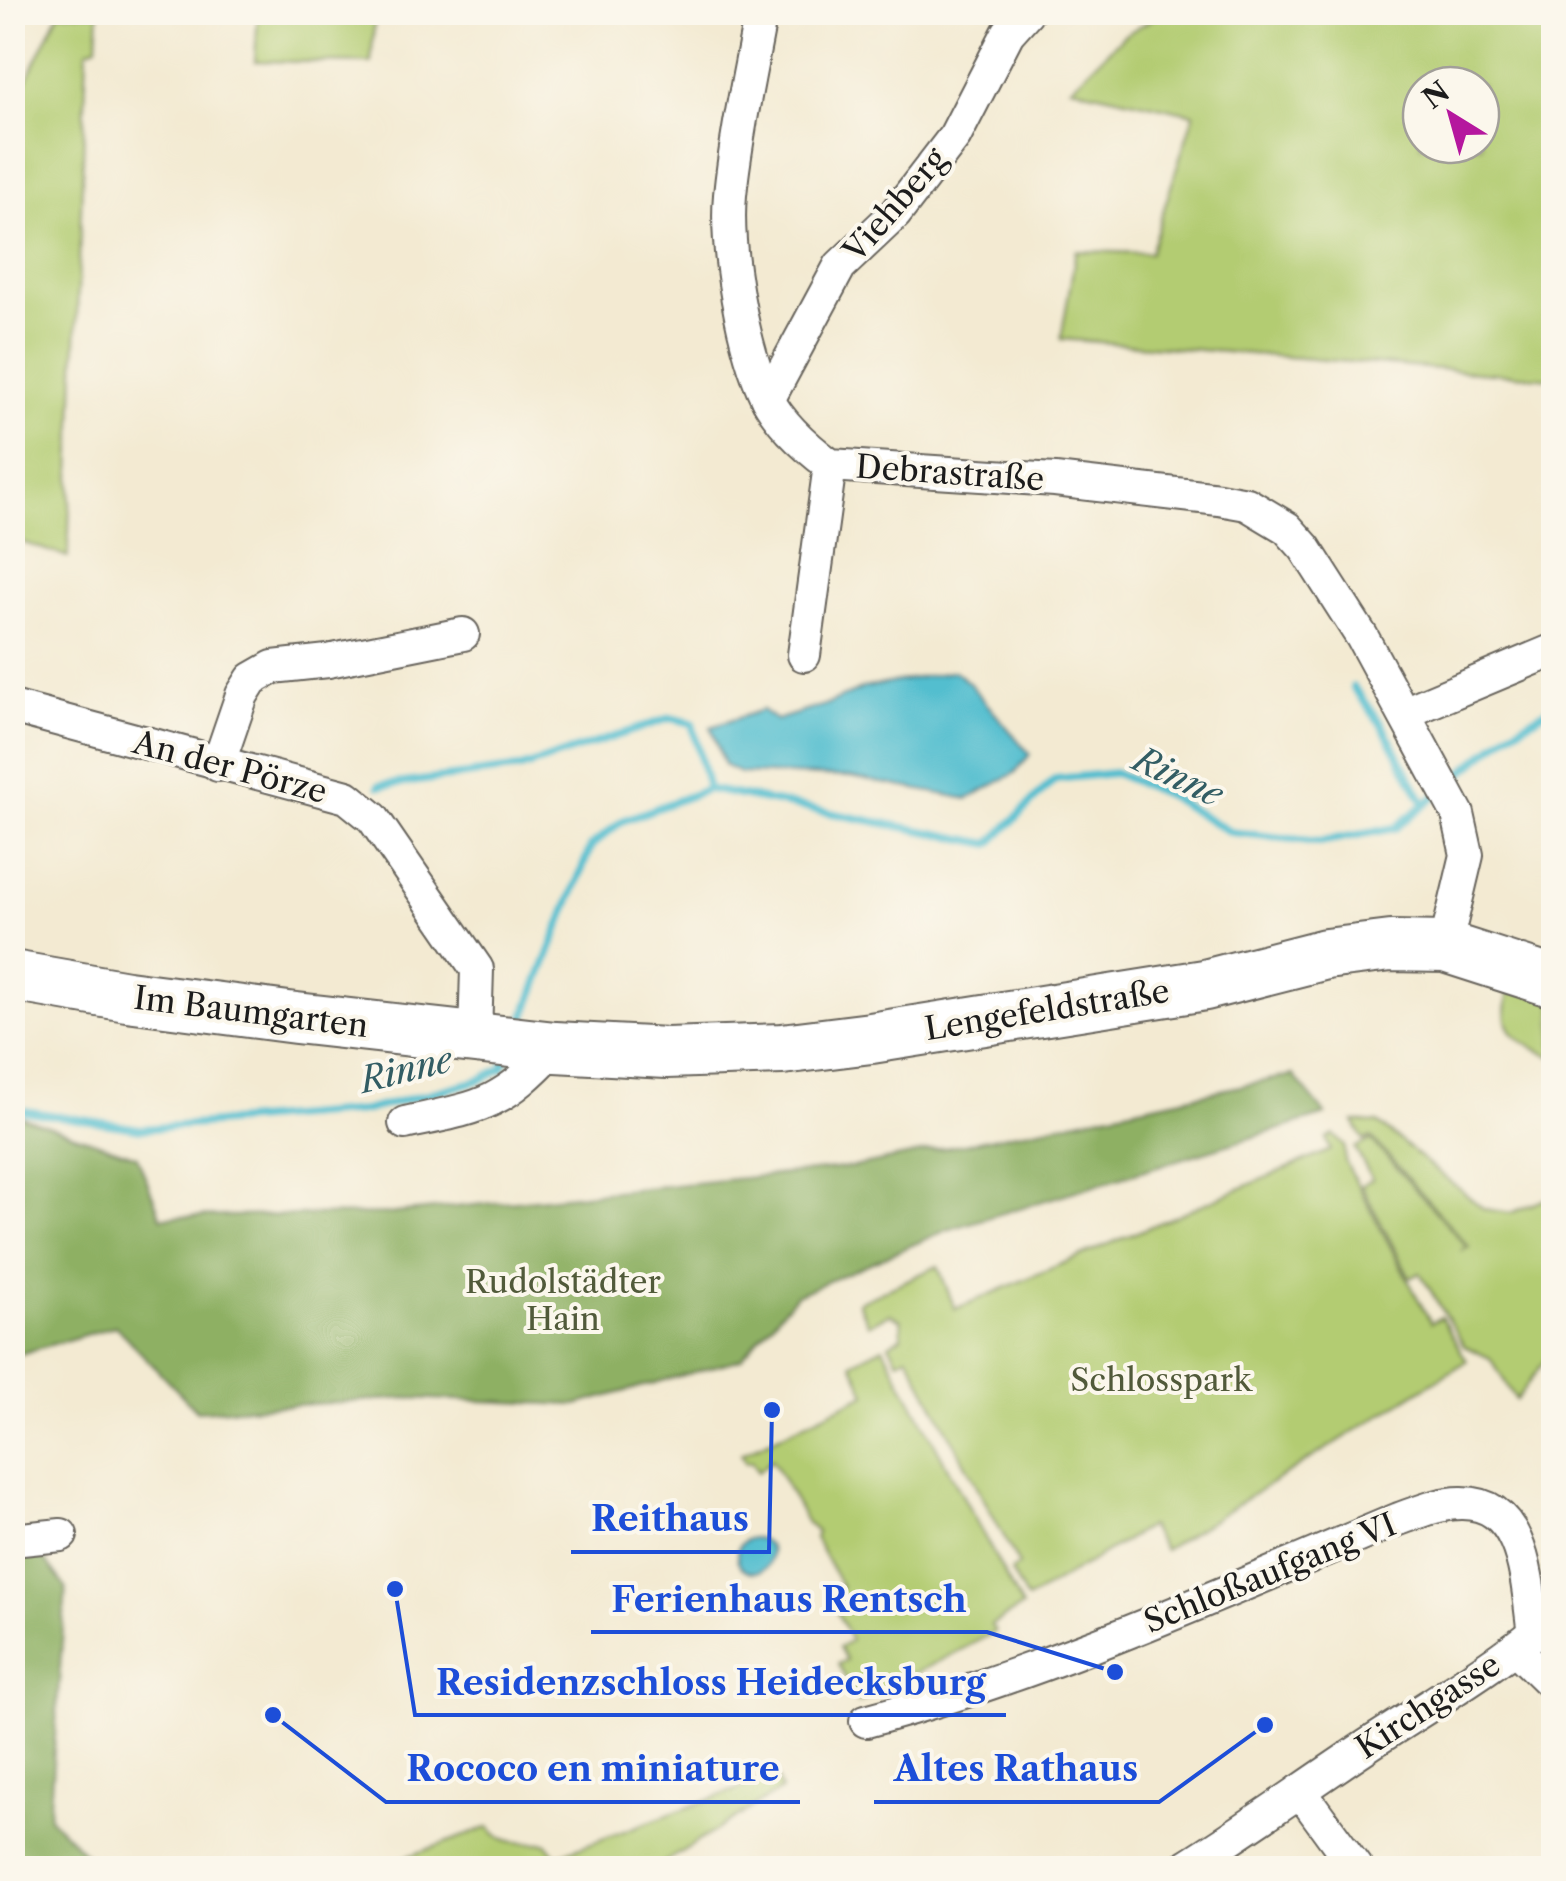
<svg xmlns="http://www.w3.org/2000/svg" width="1566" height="1881" viewBox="0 0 1566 1881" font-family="'Libre Caslon Text',serif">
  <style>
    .green { fill: #b3cc72; stroke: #687447; stroke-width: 2.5; fill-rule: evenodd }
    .forest { fill: #8eb064; stroke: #556640; stroke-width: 2.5 }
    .water { fill: #53becf; stroke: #386d76; stroke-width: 2.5 }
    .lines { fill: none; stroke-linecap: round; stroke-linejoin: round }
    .stream { stroke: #53becf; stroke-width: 8 }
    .street-casing { stroke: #67645c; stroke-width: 36 }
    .primary-casing { stroke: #67645c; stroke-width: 54 }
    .street { stroke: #fff; stroke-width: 32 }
    .primary { stroke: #fff; stroke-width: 50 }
    .labels { text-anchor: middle; stroke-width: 8; stroke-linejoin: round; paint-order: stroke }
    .street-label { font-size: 32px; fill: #1c1c1c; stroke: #fbf7ec }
    .park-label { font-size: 32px; fill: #515a3a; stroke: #fbf7ec }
    .water-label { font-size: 35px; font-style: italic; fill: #325d64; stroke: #fbf7ec }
    .leader { fill: none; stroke: #1d4ed8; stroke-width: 4 }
    .callout-dot { fill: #1d4ed8; stroke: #fbf7ec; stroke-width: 4 }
    .callout-label { font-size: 35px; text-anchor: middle; font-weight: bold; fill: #1d4ed8; stroke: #fbf7ec; stroke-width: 8; stroke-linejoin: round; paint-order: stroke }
  </style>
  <rect width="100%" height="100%" fill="#fbf7ec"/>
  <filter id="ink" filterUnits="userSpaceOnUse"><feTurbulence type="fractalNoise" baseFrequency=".01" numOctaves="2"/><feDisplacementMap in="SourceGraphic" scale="20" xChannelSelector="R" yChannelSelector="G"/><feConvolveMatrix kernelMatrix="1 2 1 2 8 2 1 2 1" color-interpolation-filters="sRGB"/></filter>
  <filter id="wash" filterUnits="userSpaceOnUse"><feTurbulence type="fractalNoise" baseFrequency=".0048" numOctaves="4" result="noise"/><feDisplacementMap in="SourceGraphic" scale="40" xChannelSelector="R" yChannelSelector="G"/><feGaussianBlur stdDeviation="2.25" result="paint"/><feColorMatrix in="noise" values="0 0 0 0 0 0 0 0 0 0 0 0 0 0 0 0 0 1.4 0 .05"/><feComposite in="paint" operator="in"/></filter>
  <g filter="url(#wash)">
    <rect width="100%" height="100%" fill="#f3ead2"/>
    <g class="green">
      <path d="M 1164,12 L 1553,13 L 1553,378 L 1061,339 L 1076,251 L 1150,253 L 1194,114 L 1071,87 L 1123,36 ZM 1481,85 L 1481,145 L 1421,145 L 1421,85 Z"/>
      <path d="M 59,13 L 99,13 L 97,46 L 87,50 L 68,557 L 12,539 L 13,108 Z"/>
      <path d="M 258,13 L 375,13 L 371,63 L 255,61 Z"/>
      <path d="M 1512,983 L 1553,1000 L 1553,1057 C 1515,1041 1495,1030 1512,983 Z"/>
      <path d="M 1354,1122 L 1378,1123 L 1484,1209 L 1511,1213 L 1553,1196 L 1553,1349 L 1516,1400 L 1490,1358 L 1464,1346 L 1420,1273 L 1410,1278 L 1361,1185 L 1372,1179 L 1355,1148 L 1371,1140 L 1467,1247 L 1461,1251 L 1469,1247 L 1371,1137 L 1364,1140 Z"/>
      <path d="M 1334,1135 L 1345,1146 L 1345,1161 L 1431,1323 L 1441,1317 L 1467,1361 L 1164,1550 L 1149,1526 L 1027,1600 L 1011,1571 L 1019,1565 L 908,1356 L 898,1360 L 889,1344 L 902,1336 L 901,1320 L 890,1314 L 868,1324 L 858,1302 L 938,1266 L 955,1309 L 1331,1150 L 1327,1139 Z"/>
      <path d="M 883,1347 L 1022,1607 L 991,1625 L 995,1632 L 858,1703 L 838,1664 L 846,1660 L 839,1647 L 851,1640 L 827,1593 L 842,1588 L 815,1538 L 817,1532 L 807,1523 L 772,1460 L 757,1472 L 751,1461 L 746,1463 L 741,1454 L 866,1394 L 852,1363 Z"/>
      <path d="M 776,1775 L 781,1790 L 655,1868 L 376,1868 L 489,1827 C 502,1846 525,1842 546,1843 L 556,1856 Z"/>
    </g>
    <g class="forest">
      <path d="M 1293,1075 L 1326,1115 L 947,1230 L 796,1295 L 741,1359 L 576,1405 L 409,1398 L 197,1411 L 115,1326 L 13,1356 L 13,1114 L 137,1156 L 161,1217 L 386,1214 L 854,1167 Z"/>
      <path d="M 39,1552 L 66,1588 L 49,1817 L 99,1868 L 13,1868 L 13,1556 Z"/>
    </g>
    <g class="water">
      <path d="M 954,671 L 968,682 L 1030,754 L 1015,773 L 968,799 L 850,777 L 740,773 L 724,765 L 711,727 L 762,710 L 776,720 L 831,703 L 863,688 Z"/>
      <circle cx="754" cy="1555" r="17"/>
    </g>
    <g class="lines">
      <g class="stream">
        <path d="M 1353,687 L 1382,725 L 1425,805"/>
        <path d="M 1449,784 L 1509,733 L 1554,706"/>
        <path d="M 379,786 L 521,768 L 670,718 L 692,723 L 708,789"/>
        <path d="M 521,1026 L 591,846 L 622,821 L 708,789 L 990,844 L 1055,779 L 1115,773 L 1165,794 L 1230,832 L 1319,842 L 1395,828 L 1438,794"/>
        <path d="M 12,1109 L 141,1129 L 363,1111 L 480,1080 L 502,1068 L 507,1057"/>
      </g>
    </g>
  </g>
  <g filter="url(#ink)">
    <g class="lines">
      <defs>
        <g id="street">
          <path d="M 761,12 C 750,73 736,134 730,195 C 725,248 743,350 767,398 C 781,425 806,447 830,465 L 1055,480 L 1219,499 L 1247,504 L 1287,528 L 1305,548 L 1362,637 L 1458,814 L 1467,855 L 1445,947"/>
          <path d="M 768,400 L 840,266 L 895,214 L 955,136 L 1008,33 L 1027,12"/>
          <path d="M 804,655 L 830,465"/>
          <path d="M 12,707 L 347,797 L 373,818 L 477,969 L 475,1037"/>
          <path d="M 1404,713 L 1554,650"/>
          <path d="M 218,765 L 242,695 L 252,679 L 273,667 L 328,661 L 463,634"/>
          <path d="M 405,1123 C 481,1107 501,1106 555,1047"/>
          <path d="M 12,1540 L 61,1535"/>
          <path d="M 1515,1648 L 1554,1686"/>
          <path d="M 866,1721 C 1050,1672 1224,1592 1399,1519 C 1419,1512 1440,1503 1461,1503 C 1527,1502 1527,1587 1534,1634"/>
          <path d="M 1300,1791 L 1356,1868"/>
          <path d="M 1184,1868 C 1247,1829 1306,1786 1368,1745 C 1429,1705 1494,1667 1550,1620"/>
        </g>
        <path id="primary" d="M 12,976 L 127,996 L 296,1018 L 555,1047 L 667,1053 L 782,1049 L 871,1038 L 1205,985 L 1326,954 L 1391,946 L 1445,947 L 1554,982"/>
      </defs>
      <use href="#street" class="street-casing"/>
      <use href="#primary" class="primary-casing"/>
      <use href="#street" class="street"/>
      <use href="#primary" class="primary"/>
    </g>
  </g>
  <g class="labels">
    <g class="street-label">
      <text transform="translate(895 205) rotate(-49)" y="11">Viehberg</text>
      <text transform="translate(950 473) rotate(4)" y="11">Debrastraße</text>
      <text transform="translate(230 767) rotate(15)" y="11">An der Pörze</text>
      <text transform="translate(1047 1010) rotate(-9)" y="11">Lengefeldstraße</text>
      <text transform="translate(251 1012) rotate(7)" y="11">Im Baumgarten</text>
      <text transform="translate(1270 1573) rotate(-22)" y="11">Schloßaufgang VI</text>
      <text transform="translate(1428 1706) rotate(-33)" y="11">Kirchgasse</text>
    </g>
    <g class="park-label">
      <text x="563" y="1293">Rudolstädter<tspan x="563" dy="37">Hain</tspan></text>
      <text x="1161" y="1391">Schlosspark</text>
    </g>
    <g class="water-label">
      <text transform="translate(1178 777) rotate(25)" y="12">Rinne</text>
      <text transform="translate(406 1070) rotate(-14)" y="12">Rinne</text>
    </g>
  </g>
  <path class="leader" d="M772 1410L769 1552H571M1115 1672L987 1632H591M395 1589L415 1715H1006M1265 1725L1159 1802H874M273 1715L386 1802H800"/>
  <g class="callout-dot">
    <circle cx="772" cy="1410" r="10"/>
    <circle cx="1115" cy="1672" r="10"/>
    <circle cx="395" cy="1589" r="10"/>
    <circle cx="1265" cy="1725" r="10"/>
    <circle cx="273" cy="1715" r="10"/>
  </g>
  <g class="callout-label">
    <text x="670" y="1531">Reithaus</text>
    <text x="789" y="1612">Ferienhaus Rentsch</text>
    <text x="711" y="1695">Residenzschloss Heidecksburg</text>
    <text x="1016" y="1781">Altes Rathaus</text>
    <text x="593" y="1781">Rococo en miniature</text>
  </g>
  <rect width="1566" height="1881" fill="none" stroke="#fbf7ec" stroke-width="50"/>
  <g transform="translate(1451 115) rotate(323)"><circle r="48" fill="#fbf7ec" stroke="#a29f99" stroke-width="2.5"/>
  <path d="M0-8L18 38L0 25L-18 38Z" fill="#b5179e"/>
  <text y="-15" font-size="28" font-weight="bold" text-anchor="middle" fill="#1c1c1c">N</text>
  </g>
</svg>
